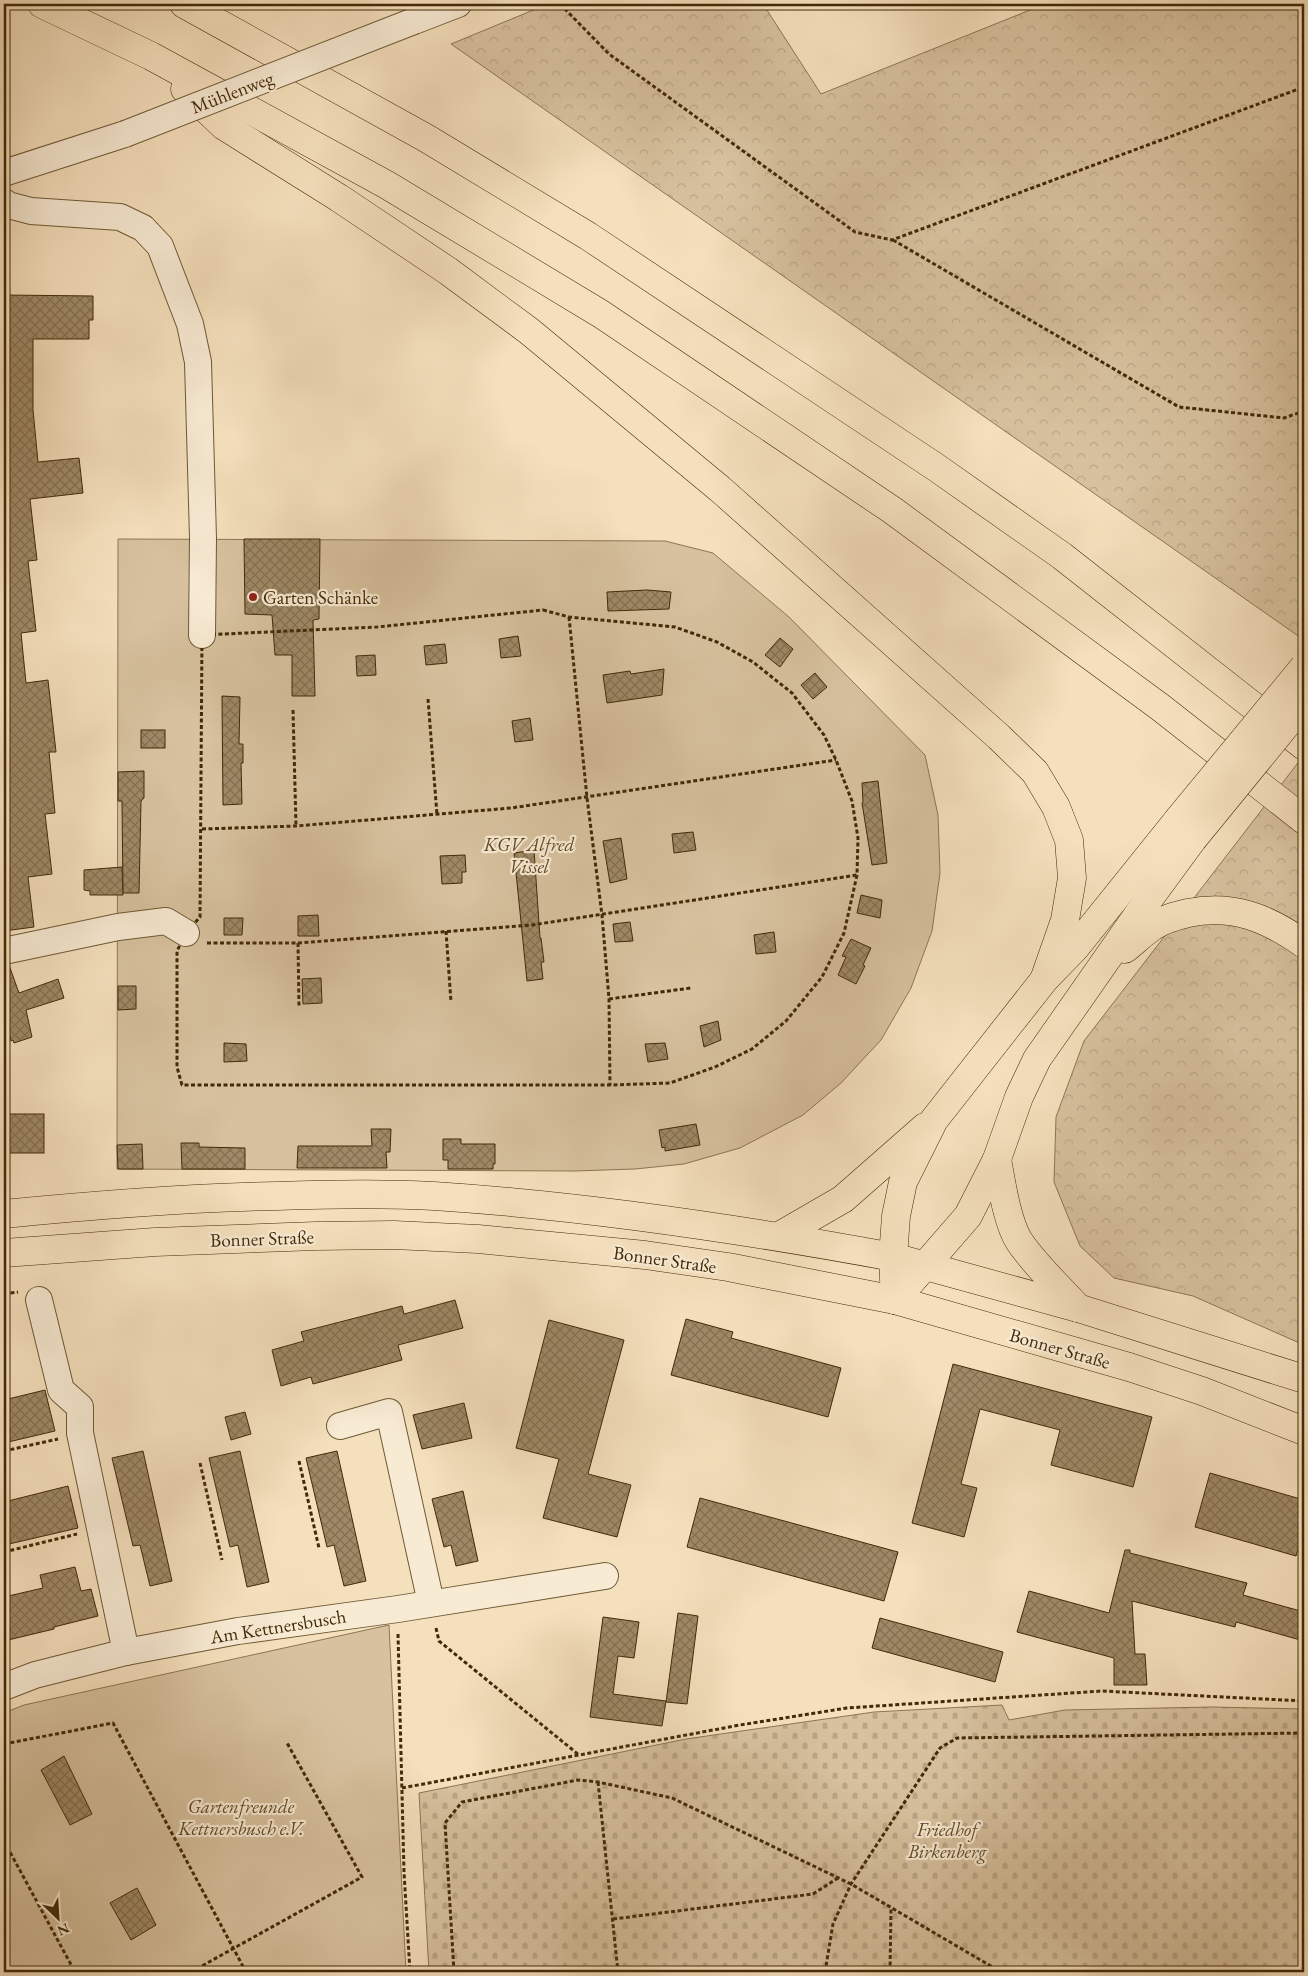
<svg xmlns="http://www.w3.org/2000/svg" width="1308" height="1976" viewBox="0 0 1308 1976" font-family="'EB Garamond',serif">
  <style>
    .forest { fill: url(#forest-crowns); stroke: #8c7652 }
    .cemetery { fill: url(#cemetery-stones); stroke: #8c7652 }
    .green { fill: #d7c19e; stroke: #8c7652 }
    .building { fill: url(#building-cross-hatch); stroke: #422a07 }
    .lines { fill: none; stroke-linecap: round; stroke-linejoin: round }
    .minor-casing { stroke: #6f5834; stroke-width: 28 }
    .major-casing { stroke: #422a07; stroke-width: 29 }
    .highway-casing { stroke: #422a07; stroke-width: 29 }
    .path { stroke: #422a07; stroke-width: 3; stroke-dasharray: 4 2.5; stroke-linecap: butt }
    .minor { stroke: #f8ebd4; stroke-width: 26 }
    .major { stroke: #f5e0bd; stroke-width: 28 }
    .highway { stroke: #f5e0bd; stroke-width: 28 }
    .minor-bridge-casing { stroke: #6f5834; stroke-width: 28; stroke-linecap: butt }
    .highway-bridge-casing { stroke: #422a07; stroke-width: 29; stroke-linecap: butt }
    .minor-bridge { stroke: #f8ebd4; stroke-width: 26 }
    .highway-bridge { stroke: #f5e0bd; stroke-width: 28 }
    .poi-dot { fill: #8f2418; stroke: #f8ebd4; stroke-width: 2 }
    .labels { text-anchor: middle; stroke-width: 4.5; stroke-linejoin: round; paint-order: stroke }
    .street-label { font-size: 19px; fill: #422a07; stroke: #f8ebd4 }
    .poi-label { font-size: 19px; fill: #422a07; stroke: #f8ebd4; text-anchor: start }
    .park-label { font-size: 19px; font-style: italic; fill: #604825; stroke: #f8ebd4 }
  </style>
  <defs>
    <pattern id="forest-crowns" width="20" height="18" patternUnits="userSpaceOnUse" patternTransform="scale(1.25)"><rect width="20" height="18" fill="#d7c19e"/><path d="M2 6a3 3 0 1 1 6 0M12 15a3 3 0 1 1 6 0" fill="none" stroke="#baa687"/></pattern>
    <pattern id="cemetery-stones" width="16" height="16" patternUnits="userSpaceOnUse" patternTransform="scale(1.25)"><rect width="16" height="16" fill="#d7c19e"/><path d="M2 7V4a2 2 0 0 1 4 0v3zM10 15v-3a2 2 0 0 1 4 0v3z" fill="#baa687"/></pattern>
    <pattern id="building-cross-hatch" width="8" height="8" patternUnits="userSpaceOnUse" patternTransform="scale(1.25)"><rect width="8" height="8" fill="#9f8966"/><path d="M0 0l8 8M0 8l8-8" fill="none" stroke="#837052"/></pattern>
  </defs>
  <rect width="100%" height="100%" fill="#f5e0bd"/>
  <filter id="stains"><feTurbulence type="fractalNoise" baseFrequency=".004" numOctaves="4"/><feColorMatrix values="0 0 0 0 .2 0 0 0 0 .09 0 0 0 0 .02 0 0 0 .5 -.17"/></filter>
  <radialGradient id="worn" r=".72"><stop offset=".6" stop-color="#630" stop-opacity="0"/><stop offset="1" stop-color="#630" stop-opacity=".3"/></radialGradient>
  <g class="forest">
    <path d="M 548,4 L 763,4 L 821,94 L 1045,4 L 1304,4 L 1304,640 L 451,44 Z"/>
    <path d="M 1304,755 L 1304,1345 L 1193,1296 L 1114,1278 L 1080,1246 L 1054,1182 L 1056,1117 L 1084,1041 Z"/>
  </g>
  <path class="cemetery" d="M 1002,1705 L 1009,1720 L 1065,1710 L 1211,1707 L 1304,1709 L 1304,1972 L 429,1972 L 419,1793 L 686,1739 L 874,1712 Z"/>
  <g class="green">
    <path d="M 118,539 L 665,541 L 713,553 L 789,617 L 925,755 L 938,815 L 940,873 L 932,931 L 911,988 L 881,1040 L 841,1083 L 803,1115 L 740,1148 L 684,1164 L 635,1169 L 574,1171 L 117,1169 Z"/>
    <path d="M 389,1625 L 406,1972 L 4,1972 L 4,1713 L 24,1705 Z"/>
  </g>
  <g class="building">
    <path d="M 4,295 L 93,296 L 93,320 L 89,320 L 89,339 L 33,339 L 33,410 L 38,462 L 79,458 L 83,493 L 30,499 L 37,560 L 28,561 L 36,631 L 21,633 L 26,683 L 48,680 L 56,752 L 49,752 L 55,813 L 45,814 L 52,874 L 28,877 L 34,927 L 4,931 Z"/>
    <path d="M 244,539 L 320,539 L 319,619 L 313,620 L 315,696 L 292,696 L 292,655 L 275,655 L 272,615 L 245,614 Z"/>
    <path d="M 647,590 L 671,592 L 669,609 L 608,611 L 607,592 Z"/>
    <path d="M 518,636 L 521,656 L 501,658 L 499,639 Z"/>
    <path d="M 780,638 L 793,649 L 780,667 L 765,655 Z"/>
    <path d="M 445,644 L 447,663 L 426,665 L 424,646 Z"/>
    <path d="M 375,655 L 376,675 L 357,676 L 356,656 Z"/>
    <path d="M 664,669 L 662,695 L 607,703 L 603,675 L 630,671 L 631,674 Z"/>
    <path d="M 815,673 L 827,687 L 813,699 L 801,685 Z"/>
    <path d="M 222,696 L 240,697 L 239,744 L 243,744 L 243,763 L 241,763 L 242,804 L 223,805 Z"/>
    <path d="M 530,718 L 533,740 L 515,742 L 512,721 Z"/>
    <rect x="141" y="730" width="24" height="18"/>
    <path d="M 144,771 L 144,798 L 141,801 L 139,893 L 123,893 L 122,801 L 118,801 L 118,772 Z"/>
    <path d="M 878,781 L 887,863 L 872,865 L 862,803 L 863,802 L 862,783 Z"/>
    <path d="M 693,832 L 696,850 L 674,853 L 672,834 Z"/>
    <path d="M 621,838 L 627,879 L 610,883 L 603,841 Z"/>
    <path d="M 534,850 L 540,938 L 541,938 L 544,962 L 541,962 L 543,979 L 527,981 L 514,853 Z"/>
    <path d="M 465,855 L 466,872 L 462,872 L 462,883 L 442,884 L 440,856 Z"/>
    <path d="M 122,867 L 123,895 L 90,895 L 90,891 L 84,890 L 84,870 Z"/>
    <path d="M 861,895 L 882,900 L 880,918 L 857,913 Z"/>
    <path d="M 318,915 L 319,936 L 298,936 L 298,916 Z"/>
    <path d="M 224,918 L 243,918 L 242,935 L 224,935 Z"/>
    <path d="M 630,922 L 633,941 L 615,942 L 613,924 Z"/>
    <path d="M 774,932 L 776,952 L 756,954 L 754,935 Z"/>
    <path d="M 851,939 L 871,948 L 863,965 L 865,966 L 856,984 L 838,975 L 846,957 L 842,956 Z"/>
    <path d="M 9,965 L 19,993 L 58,979 L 64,998 L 26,1010 L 32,1037 L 14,1043 L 13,1040 L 11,1041 L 4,1009 L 4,966 Z"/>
    <path d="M 321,978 L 322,1003 L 303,1004 L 302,979 Z"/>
    <path d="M 118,986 L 136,986 L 136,1009 L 118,1010 Z"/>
    <path d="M 718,1021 L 721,1040 L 704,1047 L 700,1026 Z"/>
    <path d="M 224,1043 L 246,1044 L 247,1061 L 224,1062 Z"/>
    <path d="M 665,1043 L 668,1059 L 648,1062 L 645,1044 Z"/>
    <rect x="4" y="1114" width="40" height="39"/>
    <path d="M 696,1124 L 700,1145 L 665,1151 L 665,1147 L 662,1148 L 659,1130 Z"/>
    <path d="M 371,1129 L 391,1129 L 390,1152 L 386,1152 L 387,1168 L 297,1168 L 298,1146 L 372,1146 Z"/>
    <path d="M 443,1139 L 461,1139 L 461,1144 L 495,1144 L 495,1164 L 493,1164 L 493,1169 L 448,1169 L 448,1160 L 443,1160 Z"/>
    <path d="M 181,1143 L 199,1143 L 199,1147 L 245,1148 L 245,1169 L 182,1169 Z"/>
    <path d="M 142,1144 L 143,1169 L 118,1169 L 117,1145 Z"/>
    <path d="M 455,1300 L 463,1328 L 398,1345 L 402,1360 L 313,1384 L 311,1377 L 281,1386 L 272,1350 L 304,1341 L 301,1332 L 402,1306 L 404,1314 Z"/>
    <path d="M 686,1319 L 733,1332 L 731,1338 L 841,1368 L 828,1417 L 671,1375 Z"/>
    <path d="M 549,1320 L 624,1340 L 588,1474 L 631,1485 L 617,1537 L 543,1518 L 559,1459 L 516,1448 Z"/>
    <path d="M 953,1364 L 1152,1417 L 1133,1487 L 1051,1465 L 1060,1430 L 980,1409 L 961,1484 L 977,1488 L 964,1537 L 912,1523 Z"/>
    <path d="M 45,1390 L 55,1431 L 4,1443 L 4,1400 Z"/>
    <path d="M 464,1403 L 472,1438 L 422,1449 L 413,1415 Z"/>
    <path d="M 245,1412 L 251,1434 L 231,1440 L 225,1417 Z"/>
    <path d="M 143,1451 L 172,1581 L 150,1586 L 140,1545 L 133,1546 L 112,1458 Z"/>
    <path d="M 240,1451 L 269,1582 L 247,1587 L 238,1545 L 230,1547 L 209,1458 Z"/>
    <path d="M 337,1451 L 366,1581 L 344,1586 L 334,1545 L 327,1547 L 306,1458 Z"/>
    <path d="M 1210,1473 L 1304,1500 L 1304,1529 L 1296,1556 L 1195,1527 Z"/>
    <path d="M 68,1486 L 78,1528 L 9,1544 L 4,1522 L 4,1502 Z"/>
    <path d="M 463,1491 L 478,1561 L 456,1566 L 451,1545 L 444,1547 L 432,1499 Z"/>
    <path d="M 700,1498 L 898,1552 L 884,1601 L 687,1547 Z"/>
    <path d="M 1125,1550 L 1130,1550 L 1130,1553 L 1247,1583 L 1243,1595 L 1304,1612 L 1304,1641 L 1236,1622 L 1235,1627 L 1132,1601 L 1135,1654 L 1145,1654 L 1147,1685 L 1114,1685 L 1114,1658 L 1017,1632 L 1029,1591 L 1109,1613 Z"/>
    <path d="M 75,1567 L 81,1591 L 91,1589 L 98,1616 L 54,1627 L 54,1629 L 4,1641 L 4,1597 L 43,1588 L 40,1575 Z"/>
    <path d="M 678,1613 L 698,1616 L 687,1704 L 666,1702 Z"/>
    <path d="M 603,1617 L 639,1622 L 634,1658 L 618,1656 L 613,1694 L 666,1701 L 662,1726 L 590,1717 Z"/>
    <path d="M 880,1618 L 1003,1652 L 995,1682 L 872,1648 Z"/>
    <path d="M 64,1756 L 92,1814 L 70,1825 L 41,1770 Z"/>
    <path d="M 137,1888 L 156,1925 L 131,1940 L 110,1903 Z"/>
  </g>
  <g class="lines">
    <defs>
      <g id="minor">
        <path d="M 414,21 L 458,4"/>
        <path d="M 4,173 L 125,134"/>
        <path d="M 4,202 L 8,205 L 31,211 L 120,217 L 143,228 L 160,246 L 190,324 L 198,362 L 203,538 L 202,635"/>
        <path d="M 4,951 L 118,927 L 166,921 L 186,933"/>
        <path d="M 39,1300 L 61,1390 L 80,1407 L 80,1433 L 126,1652"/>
        <path d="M 340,1426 L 389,1412 L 431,1603"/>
        <path d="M 4,1687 L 35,1675 L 126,1652 L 238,1631 L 398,1609 L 605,1576"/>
      </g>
      <g id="major">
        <path d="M 893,1257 L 1078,1308 L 1304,1379"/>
        <path d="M 895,1300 L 1129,1367 L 1202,1391 L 1304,1431"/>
      </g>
      <g id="highway">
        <path d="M 42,4 L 151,56 L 387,185 L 601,314 L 892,510 L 1160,707 L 1304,820"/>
        <path d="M 184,4 L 426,138 L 588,236 L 937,468 L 1062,556 L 1304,746"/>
        <path d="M 185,89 L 224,126 L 339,198 L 448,271 L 529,331 L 720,489 L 999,737 L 1035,772 L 1056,807 L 1069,840 L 1072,878 L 1065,920 L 1044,980"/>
        <path d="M 1125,949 C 1134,942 1143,933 1152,927 C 1163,919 1175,916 1188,913 C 1234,904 1267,918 1304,944"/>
        <path d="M 997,1159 C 1001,1181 1007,1222 1019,1241 C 1035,1265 1058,1286 1078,1308"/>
        <path d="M 4,1214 C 95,1205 186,1198 277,1196 C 329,1194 382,1193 434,1196 C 588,1206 741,1229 893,1257"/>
        <path d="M 779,1236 L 843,1199 L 925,1127"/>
        <path d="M 4,1253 L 155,1242 L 316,1236 L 394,1235 L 478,1239 L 645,1255 L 728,1267 L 895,1300"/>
        <path d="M 895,1300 L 893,1257 L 896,1216 L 903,1182 L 934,1120 L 1044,980 L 1075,948 L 1177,821"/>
        <path d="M 895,1300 L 968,1216 L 997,1159 L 1019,1097 L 1037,1059 L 1146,903 L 1193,839"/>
      </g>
    </defs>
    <use href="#minor" class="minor-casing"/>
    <use href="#major" class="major-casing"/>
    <use href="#highway" class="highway-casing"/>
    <g class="path">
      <path d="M 560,4 L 609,54 L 855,232 L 892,240 L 1304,87"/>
      <path d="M 893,240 L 1179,407 L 1284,418 L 1304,411"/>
      <path d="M 543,610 L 569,617 L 675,627 L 717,642 L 753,662 L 792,693 L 824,735 L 836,760 L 852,801 L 858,838 L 857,875 L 844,933 L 822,977 L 786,1021 L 752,1049 L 715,1067 L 670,1083 L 610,1085 L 182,1085 L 177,1067 L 177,951 L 186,933 L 200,917 L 202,635 L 377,627 Z"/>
      <path d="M 569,617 L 587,798 L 602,915 L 609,999 L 610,1085"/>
      <path d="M 428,699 L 437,815"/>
      <path d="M 293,710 L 296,826"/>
      <path d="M 202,829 L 296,826 L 511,808 L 836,760"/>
      <path d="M 446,931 L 451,1002"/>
      <path d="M 207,943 L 298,943 L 532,925 L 857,875"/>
      <path d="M 298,943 L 299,1007"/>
      <path d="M 609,999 L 691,988"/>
      <path d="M 4,1294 L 18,1292"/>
      <path d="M 4,1451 L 58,1439"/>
      <path d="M 299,1461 L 319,1548"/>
      <path d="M 200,1463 L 222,1560"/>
      <path d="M 4,1552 L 77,1534"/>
      <path d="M 436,1628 L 439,1641 L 579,1755"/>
      <path d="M 398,1634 L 404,1872 L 410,1972"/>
      <path d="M 4,1744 L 113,1723 L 246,1972"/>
      <path d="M 598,1782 L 618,1972"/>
      <path d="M 402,1788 L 740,1725 L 847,1708 L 1102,1691 L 1304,1701"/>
      <path d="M 4,1841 L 75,1972"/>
      <path d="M 613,1919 L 813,1894 L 838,1878"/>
      <path d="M 191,1972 L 362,1877 L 287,1743"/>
      <path d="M 454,1972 L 445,1823 L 462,1802 L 578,1780 L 598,1782 L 672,1798 L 851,1884 L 1001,1972"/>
      <path d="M 825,1972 L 833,1924 L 851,1884 L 940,1748 L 957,1738 L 1304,1733"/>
      <path d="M 890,1972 L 891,1909"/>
      <path d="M 1299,1972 L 1304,1963"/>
    </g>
    <use href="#minor" class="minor"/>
    <use href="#major" class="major"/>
    <use href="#highway" class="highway"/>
    <defs>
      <path id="minor-bridge" d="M 125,134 L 414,21"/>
      <g id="highway-bridge">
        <path d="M 1177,821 L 1304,667"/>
        <path d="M 1193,839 L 1304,703"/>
      </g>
    </defs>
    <use href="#minor-bridge" class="minor-bridge-casing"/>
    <use href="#highway-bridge" class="highway-bridge-casing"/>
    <use href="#minor-bridge" class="minor-bridge"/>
    <use href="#highway-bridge" class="highway-bridge"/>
  </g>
  <circle class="poi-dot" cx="253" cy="597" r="5"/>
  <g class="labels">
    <g class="street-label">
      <text transform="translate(232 92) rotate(-21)" y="7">Mühlenweg</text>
      <text transform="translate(262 1238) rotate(-2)" y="7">Bonner Straße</text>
      <text transform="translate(665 1259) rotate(8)" y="7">Bonner Straße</text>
      <text transform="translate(1060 1348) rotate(16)" y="7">Bonner Straße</text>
      <text transform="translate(278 1626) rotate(-9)" y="7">Am Kettnersbusch</text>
    </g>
    <g class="poi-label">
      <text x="263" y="604">Garten Schänke</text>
    </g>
    <g class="park-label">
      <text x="529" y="851">KGV Alfred<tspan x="529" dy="22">Vissel</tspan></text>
      <text x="241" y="1813">Gartenfreunde<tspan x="241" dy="22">Kettnersbusch e.V.</tspan></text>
      <text x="947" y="1836">Friedhof<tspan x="947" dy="22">Birkenberg</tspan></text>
    </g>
  </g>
  <rect width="1308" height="1976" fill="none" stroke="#f5e0bd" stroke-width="20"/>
  <rect x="5" y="5" width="1298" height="1966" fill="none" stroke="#422a07" stroke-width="2.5"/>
  <rect x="10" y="10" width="1288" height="1956" fill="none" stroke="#422a07"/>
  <g transform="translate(58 1918) rotate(155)" stroke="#f8ebd4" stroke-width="4" paint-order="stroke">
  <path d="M0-4L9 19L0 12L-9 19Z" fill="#422a07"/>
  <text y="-8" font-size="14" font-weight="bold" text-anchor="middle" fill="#422a07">N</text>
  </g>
  <rect width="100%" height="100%" filter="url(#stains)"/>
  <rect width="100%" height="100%" fill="url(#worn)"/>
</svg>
